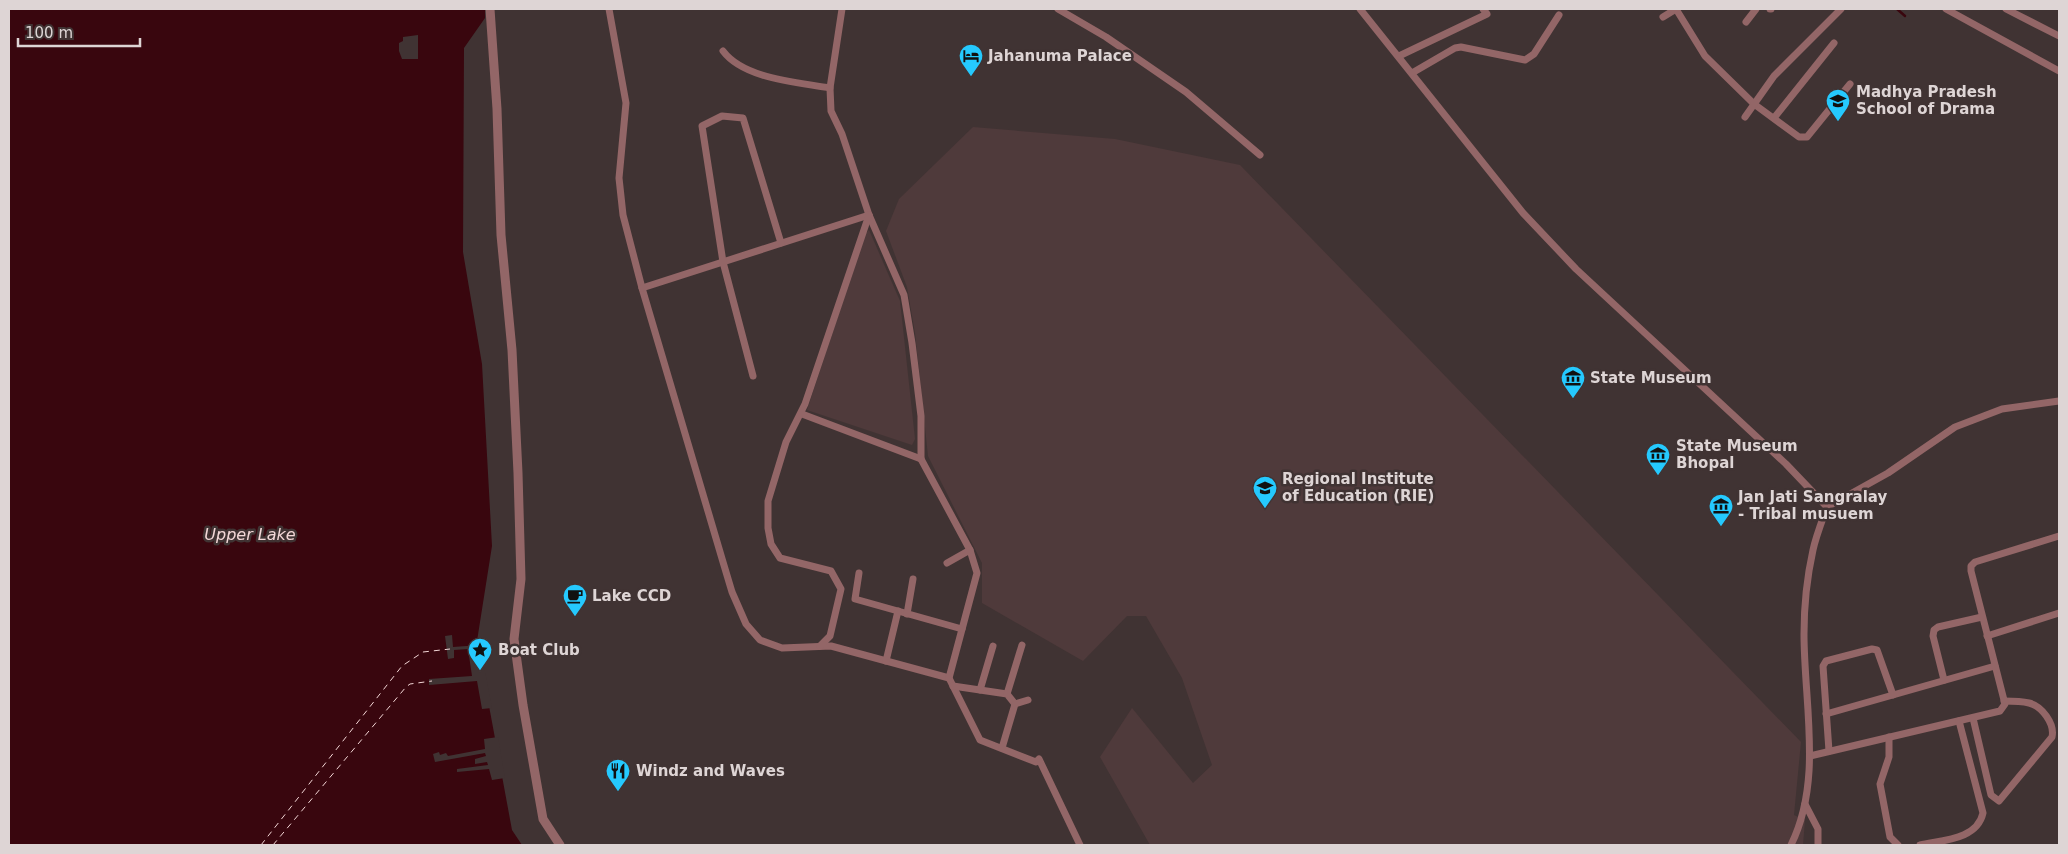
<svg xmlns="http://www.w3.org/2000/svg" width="2068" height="854" viewBox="0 0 2068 854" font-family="'DejaVu Sans',sans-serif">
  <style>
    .built { fill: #4f3a3b }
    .water { fill: #39060e }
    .pier { fill: #403333 }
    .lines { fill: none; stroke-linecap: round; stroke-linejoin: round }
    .stream { stroke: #39060e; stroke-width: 2.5 }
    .ferry { stroke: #f3d7d7; stroke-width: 1; stroke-dasharray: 6 5; stroke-linecap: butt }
    .minor { stroke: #936667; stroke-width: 7 }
    .tertiary { stroke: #936667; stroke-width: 9 }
    .labels { text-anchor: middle; stroke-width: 5; stroke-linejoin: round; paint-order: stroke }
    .poi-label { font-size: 15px; font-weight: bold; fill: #ded5d5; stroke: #403333; text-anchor: start }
    .water-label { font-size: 16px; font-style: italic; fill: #f3d7d7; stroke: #403333 }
  </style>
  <rect width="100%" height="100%" fill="#403333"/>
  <g class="built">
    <path d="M 973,127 L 1115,139 L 1240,165 L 1801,742 L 1794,815 L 1805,820 L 1803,845 L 1150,845 L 1100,757 L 1132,708 L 1193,783 L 1212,765 L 1182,678 L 1146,616 L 1127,616 L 1083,661 L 982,603 L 982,563 L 928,456 L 915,333 L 907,287 L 886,231 L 899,199 Z"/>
    <path d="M 869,230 L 900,301 L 915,439 L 912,445 L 807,410 L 865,234 Z"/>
  </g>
  <path class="water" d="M 9,9 L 485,9 L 485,18 L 464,48 L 463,252 L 482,364 L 492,546 L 477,641 L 512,830 L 522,845 L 9,845 Z"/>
  <g class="pier">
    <path d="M 418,35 L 418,59 L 402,59 L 399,51 L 399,43 L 403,41 L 403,37 Z"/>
    <path d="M 452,635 L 453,647 L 480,645 L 492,708 L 482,709 L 477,681 L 429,685 L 429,679 L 472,676 L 468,649 L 454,650 L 454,658 L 448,659 L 445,636 Z"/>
    <path d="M 498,737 L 505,778 L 492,780 L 489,769 L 457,772 L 457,769 L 488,765 L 487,762 L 475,764 L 475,759 L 486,756 L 485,753 L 435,762 L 433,754 L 439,752 L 440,755 L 446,753 L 448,756 L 485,749 L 484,739 Z"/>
  </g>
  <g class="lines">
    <path class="stream" d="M 1897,9 L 1905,16"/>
    <g class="ferry">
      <path d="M 261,845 L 402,666 L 423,652 L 450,649"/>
      <path d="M 273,845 L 406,687 L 410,684 L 432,681"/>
    </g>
    <g class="minor">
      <path d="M 609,9 L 626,103 L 619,178 L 623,215 L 642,288 L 723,562 L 732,592 L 746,624 L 760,640 L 782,648 L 831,646 L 949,678"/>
      <path d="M 842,9 L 830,88 L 831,111 L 842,134 L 869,215 L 904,295 L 912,343 L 921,416 L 921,459 L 970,550 L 977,573 L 949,678 L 980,740 L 1036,762 L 1039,759 L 1080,845"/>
      <path d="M 1058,9 L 1106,37 L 1186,92 L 1260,155"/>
      <path d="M 1360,9 L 1523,213 L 1576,269 L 1786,464 L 1827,507"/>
      <path d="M 1676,9 L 1705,56 L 1754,104 L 1799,137 L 1807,137 L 1850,84"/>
      <path d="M 1770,9 L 1771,9"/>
      <path d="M 1946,9 L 2059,71"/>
      <path d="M 2006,9 L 2059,36"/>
      <path d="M 1663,17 L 1676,9"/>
      <path d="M 1746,22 L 1756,9"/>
      <path d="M 723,51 C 744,79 797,82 830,88"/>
      <path d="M 1399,56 L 1487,14 L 1483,9"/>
      <path d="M 1412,73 L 1455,48 L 1461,47 L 1525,60 L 1534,54 L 1559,15"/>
      <path d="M 1745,117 L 1774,76 L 1841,9"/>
      <path d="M 1774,118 L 1834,43"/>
      <path d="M 642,288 L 869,215"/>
      <path d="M 753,376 L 723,262 L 702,126 L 722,116 L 743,118 L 781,243"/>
      <path d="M 802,414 L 921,459"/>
      <path d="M 947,563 L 970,550"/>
      <path d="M 859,573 L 855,599 L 962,629"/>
      <path d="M 907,614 L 913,579"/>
      <path d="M 1987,636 L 2059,613"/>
      <path d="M 820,646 L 830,636 L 841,589 L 831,571 L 780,558 L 771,544 L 768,528 L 768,501 L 786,442 L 805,404 L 869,215"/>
      <path d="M 886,661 L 898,611"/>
      <path d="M 1944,680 L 1933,636 L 1934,630 L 1938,627 L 1982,617"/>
      <path d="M 953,686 L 1007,694 L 1015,704"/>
      <path d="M 980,690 L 993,646"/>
      <path d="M 1007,694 L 1022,645"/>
      <path d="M 1826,714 L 1995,666"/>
      <path d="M 1973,718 L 1991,795 L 1999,801 L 2052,737 C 2055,724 2042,706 2029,703 C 2021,701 2012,701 2004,701"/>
      <path d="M 1889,737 L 1889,757 L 1880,784 L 1890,837 L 1898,845"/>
      <path d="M 1002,748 L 1015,704 L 1028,700"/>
      <path d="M 1829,751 L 1823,666 L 1826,661 L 1872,649 L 1877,650 L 1893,695"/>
      <path d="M 1810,756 L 2000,711 L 2005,704 L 1971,571 L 1971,566 L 1975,562 L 2059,536"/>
      <path d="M 1805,804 L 1818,829 L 1818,845"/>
      <path d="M 1791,845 C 1823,780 1804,704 1804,634 C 1804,607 1807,577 1813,550 C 1816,536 1822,521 1827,507 L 1888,473 L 1955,427 L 2002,409 L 2059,401"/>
      <path d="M 1920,845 C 1942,840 1977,840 1983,813 L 1959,721"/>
    </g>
    <path class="tertiary" d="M 490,9 L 497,109 L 501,235 L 512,350 L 518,473 L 521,579 L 514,639 L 523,705 L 543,819 L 560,845"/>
  </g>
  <defs>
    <symbol id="hotel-pin" viewBox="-11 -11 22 30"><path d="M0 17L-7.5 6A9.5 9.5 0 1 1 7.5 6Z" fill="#25c9fe" stroke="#403333"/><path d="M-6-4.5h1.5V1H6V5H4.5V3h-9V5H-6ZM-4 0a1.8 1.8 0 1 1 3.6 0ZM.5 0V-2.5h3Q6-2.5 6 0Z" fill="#111"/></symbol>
    <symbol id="university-pin" viewBox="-11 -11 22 30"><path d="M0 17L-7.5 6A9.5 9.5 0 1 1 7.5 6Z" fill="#25c9fe" stroke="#403333"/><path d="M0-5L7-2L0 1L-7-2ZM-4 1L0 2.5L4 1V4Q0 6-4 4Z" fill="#111"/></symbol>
    <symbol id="museum-pin" viewBox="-11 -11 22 30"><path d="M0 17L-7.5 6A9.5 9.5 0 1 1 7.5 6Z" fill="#25c9fe" stroke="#403333"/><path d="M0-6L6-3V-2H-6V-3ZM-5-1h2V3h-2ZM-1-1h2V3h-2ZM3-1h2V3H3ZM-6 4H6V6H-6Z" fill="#111"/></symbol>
    <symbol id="cafe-pin" viewBox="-11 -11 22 30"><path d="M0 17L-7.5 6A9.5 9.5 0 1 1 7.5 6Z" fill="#25c9fe" stroke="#403333"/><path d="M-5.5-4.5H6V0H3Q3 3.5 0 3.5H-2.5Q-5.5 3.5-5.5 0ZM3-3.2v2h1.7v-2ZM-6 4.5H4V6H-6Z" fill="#111"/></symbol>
    <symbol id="sight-pin" viewBox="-11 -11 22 30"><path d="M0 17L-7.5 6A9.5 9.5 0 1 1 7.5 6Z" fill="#25c9fe" stroke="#403333"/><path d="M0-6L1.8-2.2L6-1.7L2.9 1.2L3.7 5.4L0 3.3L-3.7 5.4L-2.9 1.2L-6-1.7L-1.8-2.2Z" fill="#111"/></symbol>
    <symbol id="restaurant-pin" viewBox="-11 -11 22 30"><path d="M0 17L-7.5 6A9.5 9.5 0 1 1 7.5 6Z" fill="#25c9fe" stroke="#403333"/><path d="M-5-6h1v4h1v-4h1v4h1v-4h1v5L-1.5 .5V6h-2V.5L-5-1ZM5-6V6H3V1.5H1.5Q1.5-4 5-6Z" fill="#111"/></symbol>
  </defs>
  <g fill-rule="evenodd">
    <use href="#hotel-pin" x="957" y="42" width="28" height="38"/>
    <use href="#university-pin" x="1824" y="87" width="28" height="38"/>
    <use href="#museum-pin" x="1559" y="364" width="28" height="38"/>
    <use href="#museum-pin" x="1644" y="441" width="28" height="38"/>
    <use href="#university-pin" x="1251" y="474" width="28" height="38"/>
    <use href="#museum-pin" x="1707" y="492" width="28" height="38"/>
    <use href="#cafe-pin" x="561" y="582" width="28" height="38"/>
    <use href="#sight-pin" x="466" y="636" width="28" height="38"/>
    <use href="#restaurant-pin" x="604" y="757" width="28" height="38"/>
  </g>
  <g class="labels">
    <g class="poi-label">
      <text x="988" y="61">Jahanuma Palace</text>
      <text x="1856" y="97">Madhya Pradesh<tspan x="1856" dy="17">School of Drama</tspan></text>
      <text x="1590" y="383">State Museum</text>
      <text x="1676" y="451">State Museum<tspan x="1676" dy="17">Bhopal</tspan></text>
      <text x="1282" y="484">Regional Institute<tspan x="1282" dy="17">of Education (RIE)</tspan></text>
      <text x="1738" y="502">Jan Jati Sangralay<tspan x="1738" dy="17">- Tribal musuem</tspan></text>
      <text x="592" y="601">Lake CCD</text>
      <text x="498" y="655">Boat Club</text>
      <text x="636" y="776">Windz and Waves</text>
    </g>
    <g class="water-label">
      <text x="250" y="540">Upper Lake</text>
    </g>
  </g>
  <rect width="2068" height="854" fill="none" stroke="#ded5d5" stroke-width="20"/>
  <path d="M18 38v8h122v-8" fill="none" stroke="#ded5d5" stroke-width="2.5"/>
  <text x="25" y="38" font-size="15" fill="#ded5d5" stroke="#403333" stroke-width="4" paint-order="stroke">100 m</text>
</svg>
